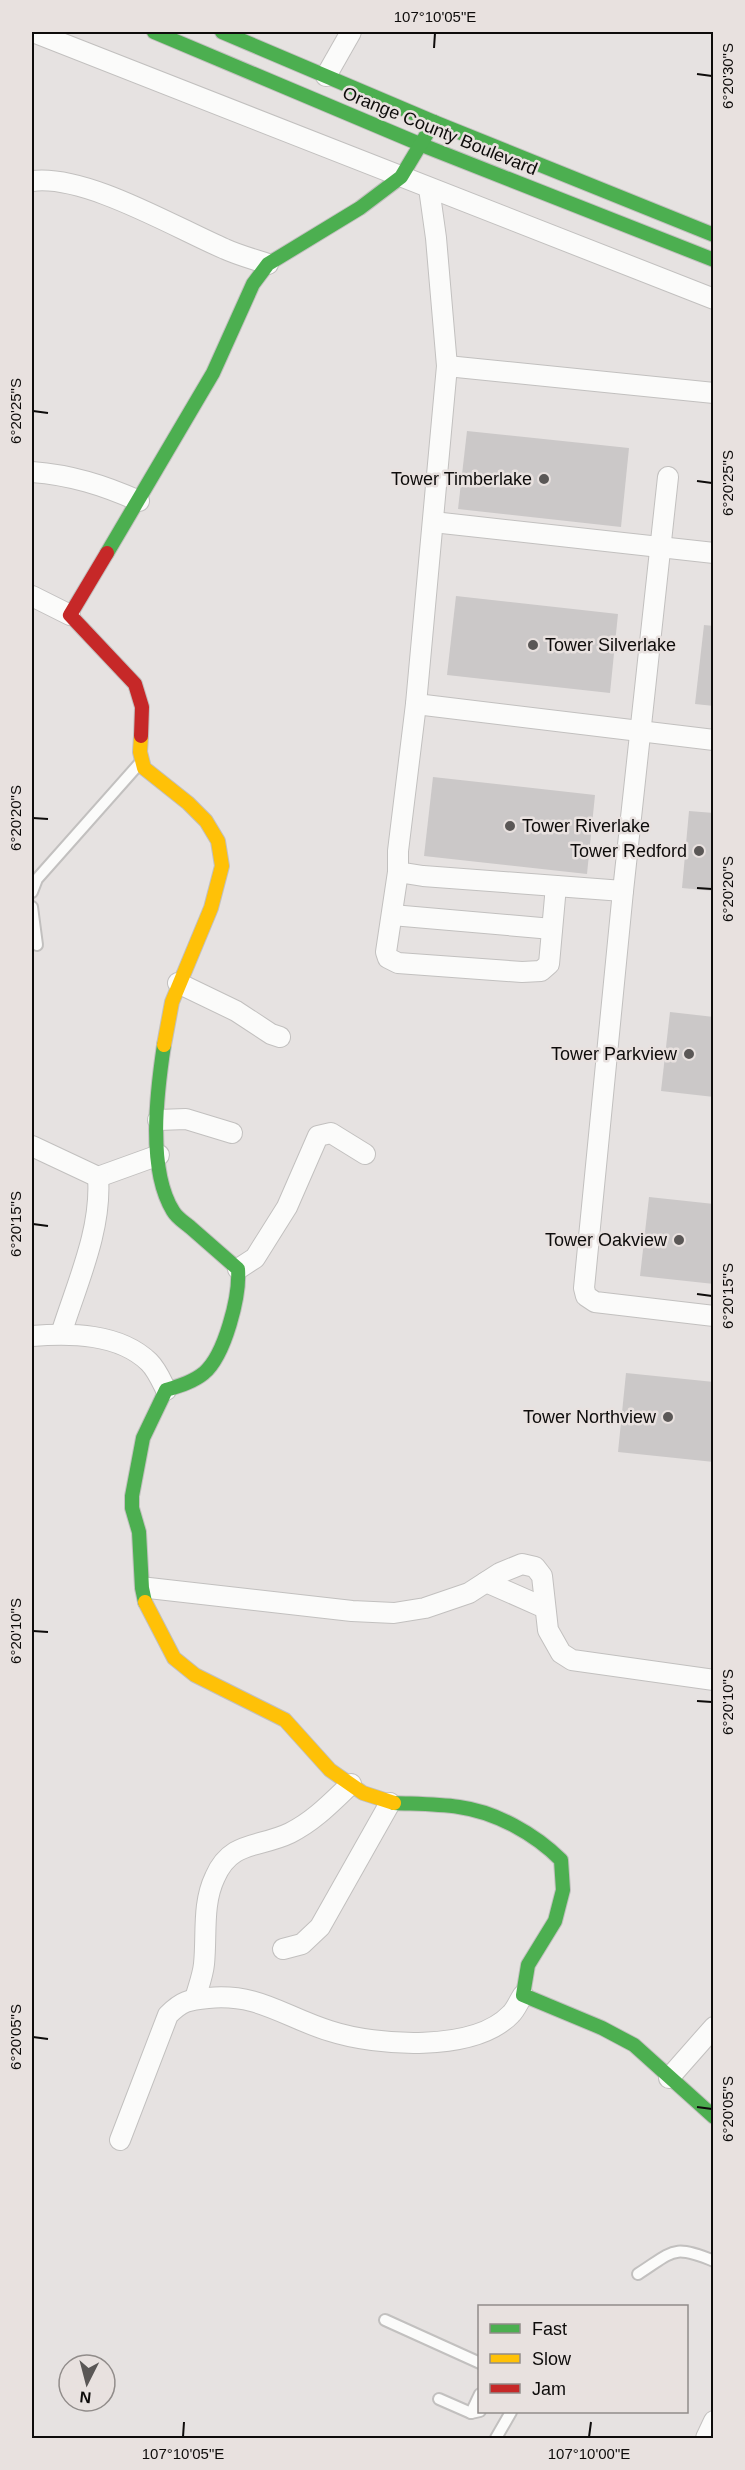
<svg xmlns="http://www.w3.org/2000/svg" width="745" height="2470" viewBox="0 0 745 2470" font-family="Helvetica,sans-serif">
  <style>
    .building { fill: #cbc8c8 }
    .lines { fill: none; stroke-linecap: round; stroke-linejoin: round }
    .lane-casing { stroke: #c2c0bf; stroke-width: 14 }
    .street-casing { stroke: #c2c0bf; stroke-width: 22 }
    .fast-casing { stroke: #c2c0bf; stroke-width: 16 }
    .slow-casing { stroke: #c2c0bf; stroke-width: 16 }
    .jam-casing { stroke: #c2c0bf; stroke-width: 16 }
    .lane { stroke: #fbfbfa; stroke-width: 10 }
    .street { stroke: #fbfbfa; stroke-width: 20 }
    .fast { stroke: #4caf50; stroke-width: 14 }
    .slow { stroke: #ffc107; stroke-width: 14 }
    .jam { stroke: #c62828; stroke-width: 14 }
    .ticks { fill: none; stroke: #0e0c0b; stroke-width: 2 }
    .poi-dot { fill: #5a5756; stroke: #e8e1df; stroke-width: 2 }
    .labels { text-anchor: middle; stroke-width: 5; stroke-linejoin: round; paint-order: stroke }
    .street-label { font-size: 18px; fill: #0e0c0b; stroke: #e8e1df }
    .poi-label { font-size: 18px; fill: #0e0c0b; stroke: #e8e1df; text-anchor: end }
    .neatline { fill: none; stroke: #0e0c0b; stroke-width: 2 }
    .ticks-label { font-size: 15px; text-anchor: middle; fill: #0e0c0b }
  </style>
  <rect width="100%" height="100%" fill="#e6e2e1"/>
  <g class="building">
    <path d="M 467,431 L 629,448 L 621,527 L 458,509 Z"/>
    <path d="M 456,596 L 618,614 L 610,693 L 447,675 Z"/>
    <path d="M 704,625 L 714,626 L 714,706 L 695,704 Z"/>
    <path d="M 433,777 L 595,795 L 587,874 L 424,856 Z"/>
    <path d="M 689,811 L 714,813 L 714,891 L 682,888 Z"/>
    <path d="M 670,1012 L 714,1017 L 714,1097 L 661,1091 Z"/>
    <path d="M 649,1197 L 714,1204 L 714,1284 L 640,1276 Z"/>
    <path d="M 626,1373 L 714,1382 L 714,1462 L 618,1452 Z"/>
  </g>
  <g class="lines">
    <defs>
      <g id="lane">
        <path d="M 32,892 L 37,879 L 139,764"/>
        <path d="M 32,907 L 37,945"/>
        <path d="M 638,2274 C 674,2251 672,2244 714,2261"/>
        <path d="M 385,2320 L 480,2363"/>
        <path d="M 439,2399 L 471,2413 L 480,2411"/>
        <path d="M 471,2413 L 480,2394"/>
        <path d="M 496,2438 L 511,2412"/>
      </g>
      <g id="street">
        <path d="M 33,32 L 714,299"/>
        <path d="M 326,76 L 351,32"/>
        <path d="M 32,181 C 85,174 174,227 225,249 C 238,255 253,259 268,264"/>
        <path d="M 429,188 L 436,238 L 447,366 L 416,704 L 398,851 L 398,872 L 423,876 L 623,891 L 584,1288 L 586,1296 L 595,1302 L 714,1316"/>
        <path d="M 447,366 L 714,393"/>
        <path d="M 32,472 C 71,475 103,485 139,501"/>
        <path d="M 433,522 L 714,553"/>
        <path d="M 32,596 L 70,615"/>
        <path d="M 416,704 L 714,740"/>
        <path d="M 398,872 L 386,952 L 388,958 L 398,963 L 522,972 L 541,971 L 549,964 L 556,886"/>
        <path d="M 623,891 L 668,477"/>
        <path d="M 392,915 L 552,929"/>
        <path d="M 178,983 L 236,1011 L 271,1034 L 280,1037"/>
        <path d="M 158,1120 L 186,1119 L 232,1133"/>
        <path d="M 32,1146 L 98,1177 L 159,1155"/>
        <path d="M 238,1269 L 255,1258 L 287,1207 L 318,1136 L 331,1133 L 365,1154"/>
        <path d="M 61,1334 C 77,1283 102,1230 98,1177"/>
        <path d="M 32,1336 C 70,1333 119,1333 149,1362 C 157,1370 161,1380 166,1390"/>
        <path d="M 486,1582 L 545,1608"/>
        <path d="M 149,1588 L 352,1611 L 394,1613 L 425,1608 L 469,1593 L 500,1573 L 522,1564 L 535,1567 L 542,1576 L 548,1630 L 561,1653 L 572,1660 L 714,1680"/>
        <path d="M 283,1949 L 302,1944 L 320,1927 L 390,1803"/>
        <path d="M 195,1999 C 198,1988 203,1975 204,1964 C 207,1935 202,1904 215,1877 C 231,1840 259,1848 290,1833 C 314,1821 331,1803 351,1784"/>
        <path d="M 669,2078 L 714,2027"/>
        <path d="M 120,2140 L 168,2015 C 182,2001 188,2000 208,1998 C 259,1993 284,2017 330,2031 C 376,2046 474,2053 511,2014 C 516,2009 519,2001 523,1995"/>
        <path d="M 706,2438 L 714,2421"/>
      </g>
      <g id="fast">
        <path d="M 154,32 L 422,145 L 714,260"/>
        <path d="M 222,32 L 434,122 L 714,235"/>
        <path d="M 107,553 L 213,373 L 253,284 L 268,264 L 360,208 L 401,177 L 434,122"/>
        <path d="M 145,1602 L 142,1588 L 139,1532 L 132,1508 L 132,1496 L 143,1438 L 166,1390 C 179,1386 193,1382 204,1373 C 225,1355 240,1296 238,1269 C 222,1255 206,1241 190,1227 C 184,1222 177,1218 173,1211 C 147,1169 157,1091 164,1045"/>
        <path d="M 394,1803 C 416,1804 438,1804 459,1807 C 496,1812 535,1834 561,1860 L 563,1890 L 555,1921 L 528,1965 L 523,1995 L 602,2028 L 634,2045 L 714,2117"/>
      </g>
      <g id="slow">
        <path d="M 141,736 L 140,752 L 144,768 L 188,803 L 206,821 L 218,841 L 222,866 L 211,908 L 172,1002 L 164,1045"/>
        <path d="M 145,1602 L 174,1658 L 195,1675 L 285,1720 L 330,1770 L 363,1793 L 394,1803"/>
      </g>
      <path id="jam" d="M 107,553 L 70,615 L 135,684 L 142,707 L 141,736"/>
    </defs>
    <use href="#lane" class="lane-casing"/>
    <use href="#street" class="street-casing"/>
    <use href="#fast" class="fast-casing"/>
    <use href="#slow" class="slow-casing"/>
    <use href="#jam" class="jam-casing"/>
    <use href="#lane" class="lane"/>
    <use href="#street" class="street"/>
    <use href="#fast" class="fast"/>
    <use href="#slow" class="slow"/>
    <use href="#jam" class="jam"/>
  </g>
  <path class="ticks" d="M 434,48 L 435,33M 697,74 L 712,76M 33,411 L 48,413M 697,481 L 712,483M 33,818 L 48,819M 697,888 L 712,889M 33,1224 L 48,1226M 697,1294 L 712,1296M 33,1631 L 48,1632M 697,1701 L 712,1702M 33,2037 L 48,2039M 697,2107 L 712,2109M 183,2437 L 184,2422M 589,2437 L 591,2422"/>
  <g class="poi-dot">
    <circle cx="544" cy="479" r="6"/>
    <circle cx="533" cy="645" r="6"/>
    <circle cx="510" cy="826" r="6"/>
    <circle cx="699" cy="851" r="6"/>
    <circle cx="689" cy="1054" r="6"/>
    <circle cx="679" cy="1240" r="6"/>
    <circle cx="668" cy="1417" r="6"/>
  </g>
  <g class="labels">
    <g class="street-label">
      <text transform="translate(440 131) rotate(22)" y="6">Orange County Boulevard</text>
    </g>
    <g class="poi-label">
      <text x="532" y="485">Tower Timberlake</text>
      <text x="545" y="651" text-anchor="start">Tower Silverlake</text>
      <text x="522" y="832" text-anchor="start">Tower Riverlake</text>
      <text x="687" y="857">Tower Redford</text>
      <text x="677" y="1060">Tower Parkview</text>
      <text x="667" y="1246">Tower Oakview</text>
      <text x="656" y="1423">Tower Northview</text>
    </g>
  </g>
  <rect width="745" height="2470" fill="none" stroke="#e8e1df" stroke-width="66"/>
  <rect x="478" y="2305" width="210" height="108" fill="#e8e1df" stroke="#918c8a" stroke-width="1.5"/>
  <rect x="490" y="2324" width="30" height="9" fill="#4caf50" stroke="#918c8a" stroke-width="1.5"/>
  <text x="532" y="2335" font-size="18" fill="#0e0c0b">Fast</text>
  <rect x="490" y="2354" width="30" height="9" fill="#ffc107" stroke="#918c8a" stroke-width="1.5"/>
  <text x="532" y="2365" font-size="18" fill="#0e0c0b">Slow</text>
  <rect x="490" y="2384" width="30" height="9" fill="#c62828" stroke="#918c8a" stroke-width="1.5"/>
  <text x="532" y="2395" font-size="18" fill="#0e0c0b">Jam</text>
  <g transform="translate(87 2383) rotate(186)"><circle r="28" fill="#e8e1df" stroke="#918c8a" stroke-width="1.5"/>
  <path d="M0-4.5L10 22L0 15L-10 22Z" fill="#5a5756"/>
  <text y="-9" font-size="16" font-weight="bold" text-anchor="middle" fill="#0e0c0b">N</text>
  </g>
  <rect x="33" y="33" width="679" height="2404" class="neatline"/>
  <g class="ticks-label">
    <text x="435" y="22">107°10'05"E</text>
    <text transform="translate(728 76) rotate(-90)" y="5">6°20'30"S</text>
    <text transform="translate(16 411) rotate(-90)" y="5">6°20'25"S</text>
    <text transform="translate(728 483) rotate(-90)" y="5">6°20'25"S</text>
    <text transform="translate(16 818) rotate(-90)" y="5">6°20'20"S</text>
    <text transform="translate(728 889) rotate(-90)" y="5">6°20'20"S</text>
    <text transform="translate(16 1224) rotate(-90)" y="5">6°20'15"S</text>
    <text transform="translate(728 1296) rotate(-90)" y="5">6°20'15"S</text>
    <text transform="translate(16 1631) rotate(-90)" y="5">6°20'10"S</text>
    <text transform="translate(728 1702) rotate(-90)" y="5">6°20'10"S</text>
    <text transform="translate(16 2037) rotate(-90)" y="5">6°20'05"S</text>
    <text transform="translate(728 2109) rotate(-90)" y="5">6°20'05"S</text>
    <text x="183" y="2459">107°10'05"E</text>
    <text x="589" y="2459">107°10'00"E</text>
  </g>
</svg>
